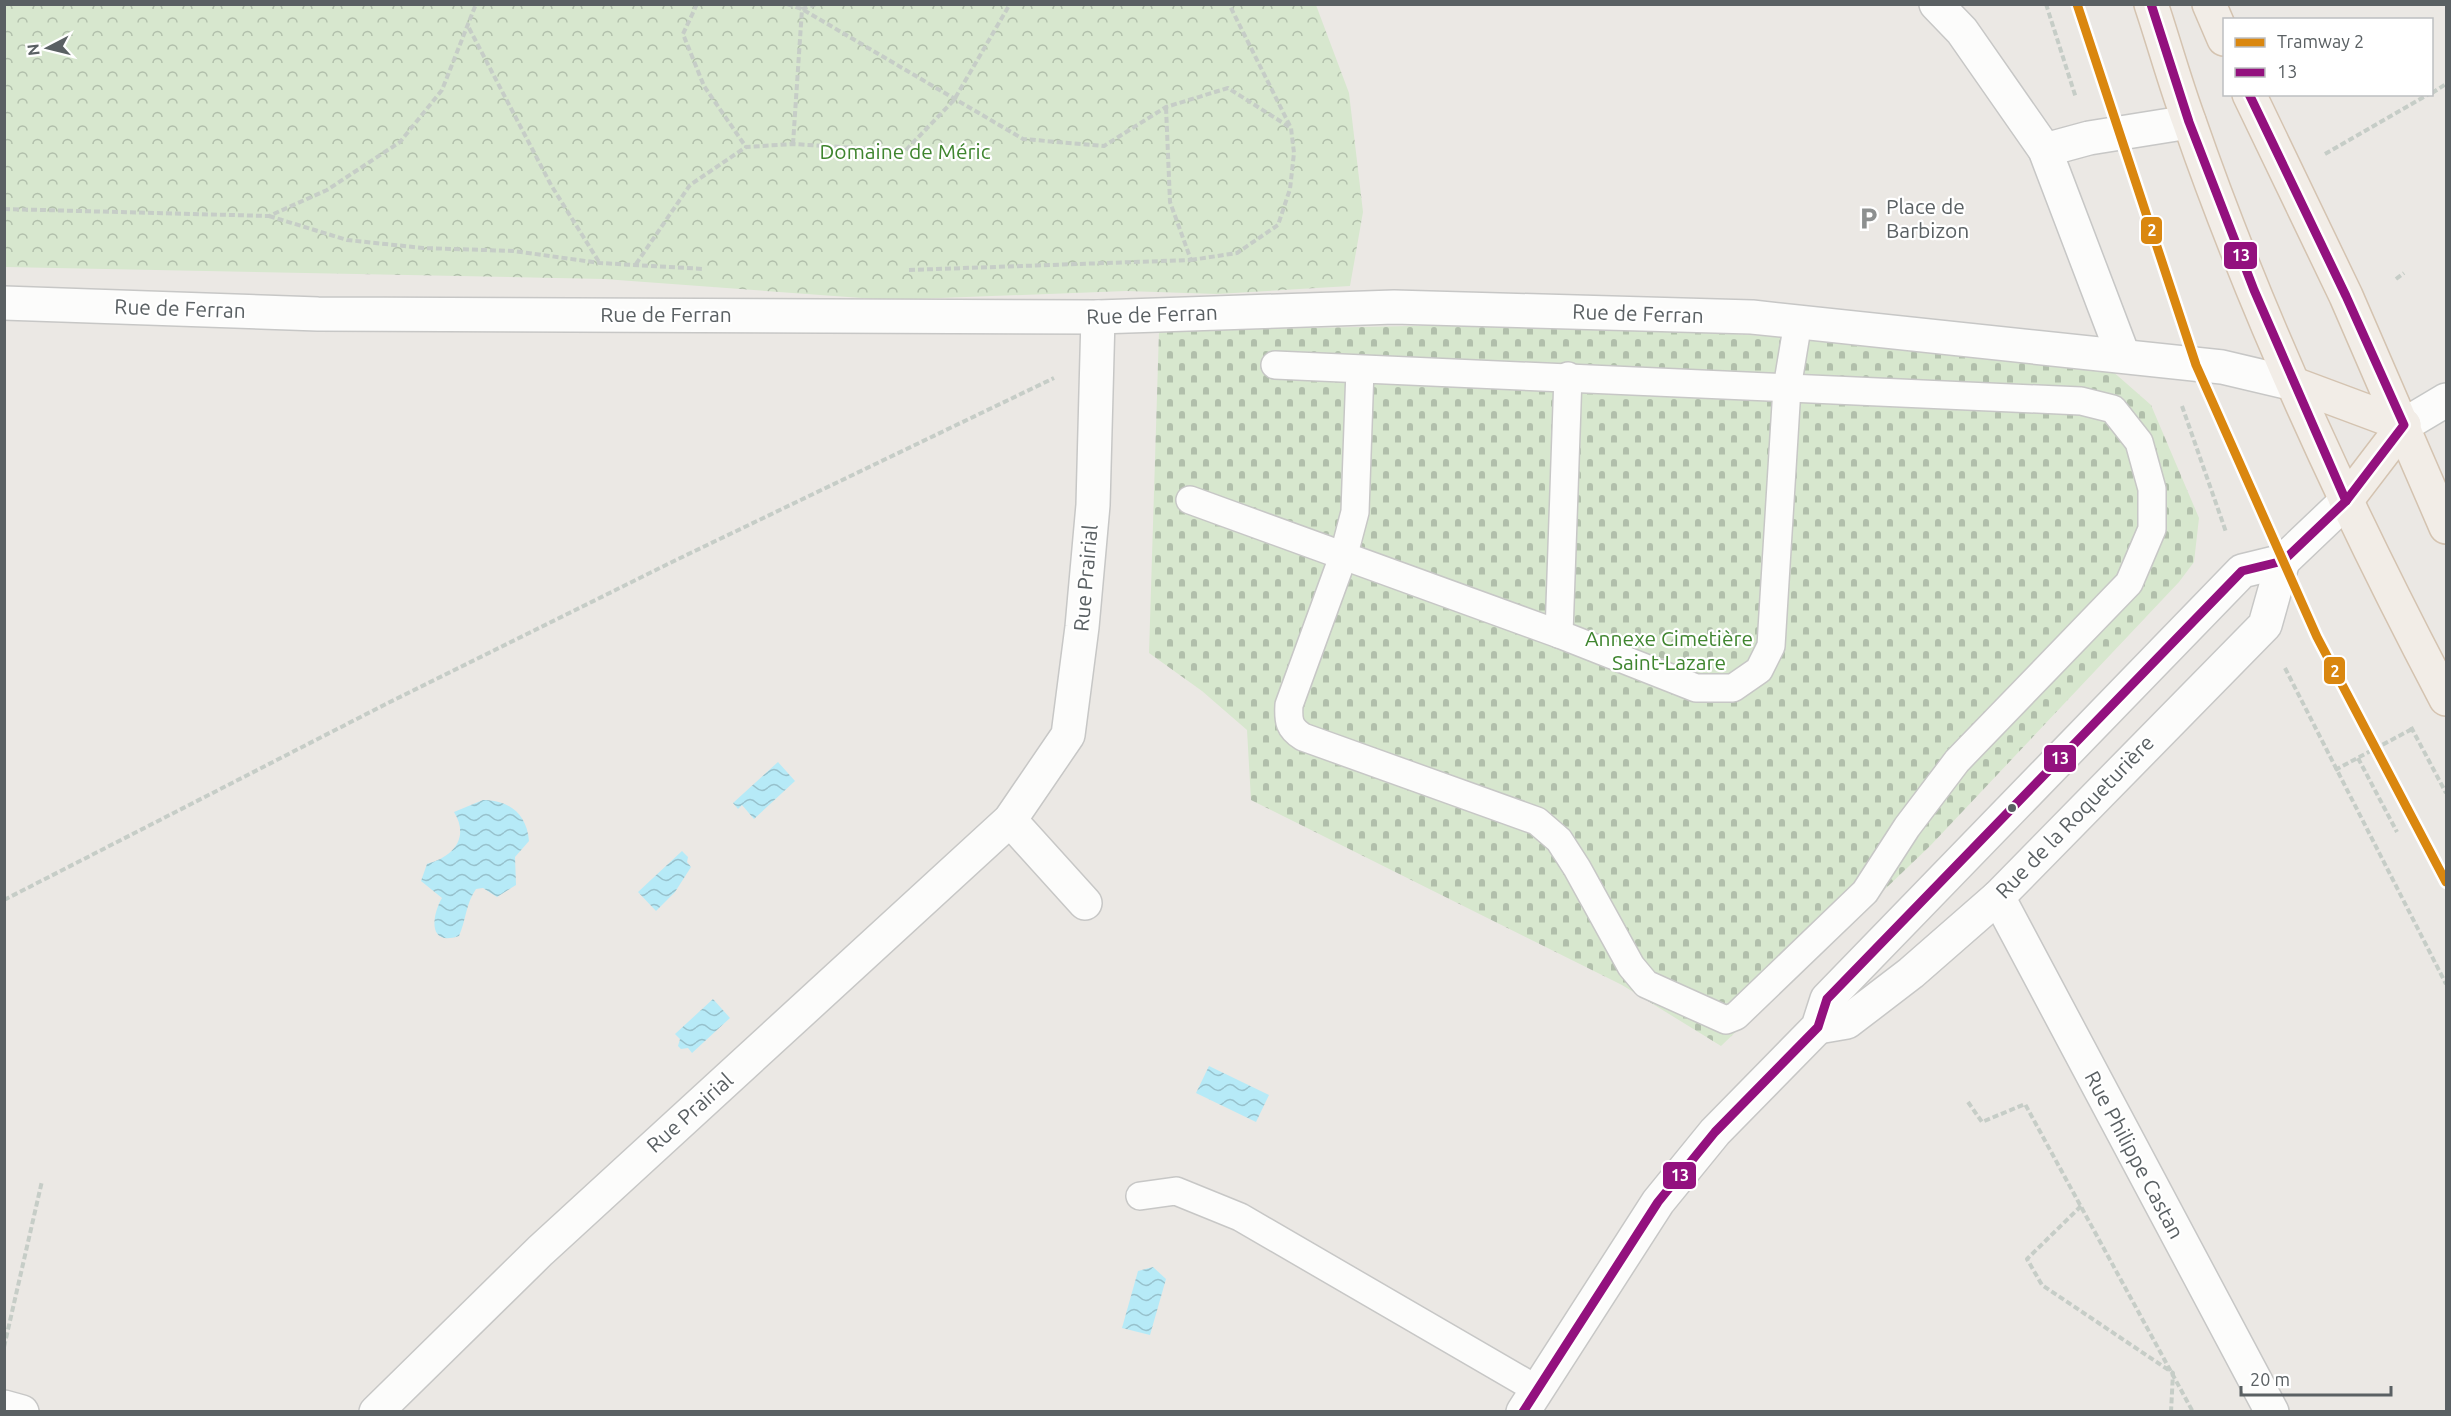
<svg xmlns="http://www.w3.org/2000/svg" width="2451" height="1416" viewBox="0 0 2451 1416" font-family="Ubuntu,sans-serif">
  <style>
    .cemetery { fill: url(#cemetery-stones) }
    .park { fill: url(#park-crowns) }
    .water { fill: url(#water-waves) }
    .lines { fill: none; stroke-linecap: round; stroke-linejoin: round }
    .lane-casing { stroke: #c7c7c6; stroke-width: 30 }
    .street-casing { stroke: #c7c7c6; stroke-width: 36 }
    .secondary-casing { stroke: #c6c7c6; stroke-width: 36 }
    .primary-casing { stroke: #d4c3b0; stroke-width: 36 }
    .path { stroke: #c6cdc7; stroke-width: 4; stroke-dasharray: 6 3; stroke-linecap: butt }
    .lane { stroke: #fcfcfb; stroke-width: 27 }
    .street { stroke: #fcfcfb; stroke-width: 33 }
    .secondary { stroke: #fcfcfb; stroke-width: 33 }
    .primary { stroke: #f2ede7; stroke-width: 33 }
    .bus-1-casing { stroke: #fff; stroke-width: 14 }
    .bus-1 { stroke: #93117e; stroke-width: 9 }
    .tram-1-casing { stroke: #fff; stroke-width: 14 }
    .tram-1 { stroke: #da870f; stroke-width: 9 }
    .bus-dot { fill: #5a6063; stroke: #fff; stroke-width: 2 }
    .labels { text-anchor: middle; stroke-width: 4.5; stroke-linejoin: round; paint-order: stroke }
    .park-label { font-size: 21px; fill: #3f852f; stroke: #fff }
    .poi-label { font-size: 21px; fill: #5a6063; stroke: #fff; text-anchor: start }
    .street-label { font-size: 21px; fill: #5a6063; stroke: #fff }
    .line-badge { stroke: #fff; stroke-width: 2 }
    .badge-label { font-size: 16px; text-anchor: middle; font-weight: bold; fill: #fff }
  </style>
  <defs>
    <pattern id="cemetery-stones" width="16" height="16" patternUnits="userSpaceOnUse" patternTransform="scale(1.5)"><rect width="16" height="16" fill="#d7e7ce"/><path d="M2 7V4a2 2 0 0 1 4 0v3zM10 15v-3a2 2 0 0 1 4 0v3z" fill="#b1bfab"/></pattern>
    <pattern id="park-crowns" width="20" height="18" patternUnits="userSpaceOnUse" patternTransform="scale(1.5)"><rect width="20" height="18" fill="#d7e7ce"/><path d="M2 6a3 3 0 1 1 6 0M12 15a3 3 0 1 1 6 0" fill="none" stroke="#b1bfab"/></pattern>
    <pattern id="water-waves" width="16" height="10" patternUnits="userSpaceOnUse" patternTransform="scale(1.5)"><rect width="16" height="10" fill="#b6eaf7"/><path d="M0 5q4-4 8 0t8 0" fill="none" stroke="#97c1cc"/></pattern>
  </defs>
  <rect width="100%" height="100%" fill="#ebe8e4"/>
  <path class="cemetery" d="M 1568,323 L 1826,340 L 2110,369 L 2151,405 L 2199,518 L 2194,562 L 2179,582 L 1930,846 L 1721,1046 L 1622,985 L 1251,800 L 1247,730 L 1202,691 L 1149,653 L 1159,331 Z"/>
  <path class="park" d="M 4,5 L 1316,5 L 1349,93 L 1363,212 L 1350,286 L 1217,294 L 1126,291 L 889,300 L 604,279 L 5,267 Z"/>
  <g class="water">
    <path d="M 778,762 L 795,781 L 754,819 L 742,805 L 738,809 L 733,803 Z"/>
    <path d="M 483,800 C 509,800 527,814 529,841 L 515,857 L 516,885 L 497,897 L 483,888 L 476,889 C 466,903 466,920 459,936 C 427,947 432,915 442,898 L 421,881 L 427,864 C 453,857 470,838 454,812 Z"/>
    <path d="M 682,851 L 688,857 L 687,862 L 691,867 L 675,892 L 656,911 L 638,892 Z"/>
    <path d="M 713,999 L 730,1018 L 692,1053 L 688,1048 L 681,1049 L 678,1046 L 680,1039 L 675,1034 Z"/>
    <path d="M 1209,1066 L 1269,1095 L 1256,1122 L 1196,1093 Z"/>
    <path d="M 1153,1267 L 1166,1279 L 1150,1335 L 1122,1328 L 1138,1271 Z"/>
  </g>
  <g class="lines">
    <defs>
      <g id="lane">
        <path d="M 1275,365 L 2081,401 L 2113,409 L 2139,442 L 2152,489 L 2152,529 L 2129,583 L 1957,761 L 1907,827 L 1865,892 L 1736,1016 L 1726,1020 L 1646,984 L 1631,966 L 1577,868 L 1559,840 L 1537,821 L 1303,737 C 1289,728 1288,721 1289,705 L 1344,554 L 1355,512 L 1360,369"/>
        <path d="M 1190,500 L 1559,634 L 1696,688 L 1733,688 L 1759,670 L 1771,646 L 1787,388 L 1798,322"/>
        <path d="M 1559,634 L 1568,376"/>
        <path d="M 1140,1196 L 1176,1191 L 1240,1217 L 1538,1390"/>
      </g>
      <g id="street">
        <path d="M 1936,4 L 1962,31 L 2045,150 L 2123,355"/>
        <path d="M 2045,150 L 2089,138 L 2189,122"/>
        <path d="M 4,303 L 318,314 L 1098,317 L 1394,307 L 1752,317 L 2222,367 L 2294,384"/>
        <path d="M 1010,820 L 1085,903"/>
        <path d="M 1998,897 L 2272,1412"/>
        <path d="M 1818,1027 L 1847,1022 L 1911,973 L 1998,897 L 2265,625 L 2283,561"/>
        <path d="M 4,1407 L 22,1412"/>
        <path d="M 376,1412 L 540,1251 L 1010,820 L 1068,735 L 1082,627 L 1093,505 L 1098,317"/>
        <path d="M 1523,1412 L 1658,1202 L 1715,1132 L 1818,1027 L 1827,999 L 2242,571 L 2283,561 L 2346,501"/>
      </g>
      <path id="secondary" d="M 2404,425 L 2446,400"/>
      <g id="primary">
        <path d="M 2151,4 C 2164,43 2175,83 2189,121 C 2258,320 2348,513 2446,699"/>
        <path d="M 2209,4 L 2224,39"/>
        <path d="M 2249,94 L 2346,296 L 2446,527"/>
        <path d="M 2294,384 L 2404,425"/>
        <path d="M 2346,501 L 2404,425"/>
      </g>
    </defs>
    <use href="#lane" class="lane-casing"/>
    <use href="#street" class="street-casing"/>
    <use href="#secondary" class="secondary-casing"/>
    <use href="#primary" class="primary-casing"/>
    <g class="path">
      <path d="M 697,4 L 683,34 L 704,86 L 746,147"/>
      <path d="M 787,4 L 802,9 L 1023,139 L 1104,146 L 1166,107 L 1228,88 L 1291,128"/>
      <path d="M 2046,4 L 2076,98"/>
      <path d="M 469,28 L 551,185 L 599,262"/>
      <path d="M 2432,93 L 2446,84"/>
      <path d="M 793,144 L 802,9 L 816,4"/>
      <path d="M 2325,154 L 2429,94"/>
      <path d="M 4,209 L 269,216 L 327,190 L 400,142 L 442,90 L 476,4"/>
      <path d="M 269,216 L 347,240 L 423,248 L 514,251 L 600,263 L 704,269"/>
      <path d="M 1191,260 L 1237,253 L 1278,225 L 1290,189 L 1294,153 L 1291,128 L 1229,4"/>
      <path d="M 636,264 L 690,185 L 746,147 L 793,144 L 905,151 L 954,100 L 1010,4"/>
      <path d="M 909,270 L 1191,260 L 1170,202 L 1166,107"/>
      <path d="M 2396,279 L 2404,273"/>
      <path d="M 2182,406 L 2226,532"/>
      <path d="M 2285,668 L 2446,984"/>
      <path d="M 2411,727 L 2446,793"/>
      <path d="M 2358,758 L 2397,832"/>
      <path d="M 2335,770 L 2412,729"/>
      <path d="M 4,900 L 384,705 L 674,561 L 1054,378"/>
      <path d="M 1968,1102 L 1982,1122 L 2025,1104 L 2193,1412"/>
      <path d="M 2081,1206 L 2027,1259 L 2042,1285 L 2173,1373 L 2171,1412"/>
      <path d="M 4,1347 L 42,1181"/>
    </g>
    <use href="#lane" class="lane"/>
    <use href="#street" class="street"/>
    <use href="#secondary" class="secondary"/>
    <use href="#primary" class="primary"/>
    <defs>
      <g id="bus-1">
        <path d="M 2151,4 L 2189,122 L 2254,290 L 2346,501"/>
        <path d="M 1523,1412 L 1658,1202 L 1715,1132 L 1818,1027 L 1827,999 L 2242,571 L 2283,561 L 2346,501 L 2404,425 L 2346,296 L 2249,94"/>
      </g>
    </defs>
    <use href="#bus-1" class="bus-1-casing"/>
    <use href="#bus-1" class="bus-1"/>
    <defs>
      <path id="tram-1" d="M 2077,4 L 2196,365 L 2317,637 L 2446,882"/>
    </defs>
    <use href="#tram-1" class="tram-1-casing"/>
    <use href="#tram-1" class="tram-1"/>
  </g>
  <defs>
    <symbol id="parking-bare" viewBox="-9 -9 18 18"><path d="M-3.5-5.5H1a3.5 3.5 0 0 1 0 7H-1V5.5H-3.5ZM-1-3.4V-.6H.8a1.4 1.4 0 0 0 0-2.8Z" fill="#8d9090" stroke="#fff" stroke-width="2.5" paint-order="stroke"/></symbol>
  </defs>
  <g fill-rule="evenodd">
    <use href="#parking-bare" x="1852" y="202" width="33" height="33"/>
  </g>
  <circle class="bus-dot" cx="2012" cy="808" r="5"/>
  <g class="labels">
    <g class="park-label">
      <text x="905" y="159">Domaine de Méric</text>
      <text x="1669" y="646">Annexe Cimetière<tspan x="1669" dy="24">Saint-Lazare</tspan></text>
    </g>
    <g class="poi-label">
      <text x="1886" y="214">Place de<tspan x="1886" dy="24">Barbizon</tspan></text>
    </g>
    <g class="street-label">
      <text transform="translate(180 309) rotate(2)" y="7">Rue de Ferran</text>
      <text transform="translate(1638 314) rotate(2)" y="7">Rue de Ferran</text>
      <text x="666" y="322">Rue de Ferran</text>
      <text transform="translate(1152 315) rotate(-2)" y="7">Rue de Ferran</text>
      <text transform="translate(1086 578) rotate(-85)" y="7">Rue Prairial</text>
      <text transform="translate(2075 817) rotate(-46)" y="7">Rue de la Roqueturière</text>
      <text transform="translate(690 1113) rotate(-42)" y="7">Rue Prairial</text>
      <text transform="translate(2134 1155) rotate(62)" y="7">Rue Philippe Castan</text>
    </g>
  </g>
  <g class="line-badge">
    <rect x="2140" y="216" width="23" height="29" rx="6" fill="#da870f"/>
    <rect x="2223" y="241" width="35" height="29" rx="6" fill="#93117e"/>
    <rect x="2323" y="656" width="23" height="29" rx="6" fill="#da870f"/>
    <rect x="2043" y="744" width="34" height="29" rx="6" fill="#93117e"/>
    <rect x="1662" y="1161" width="35" height="29" rx="6" fill="#93117e"/>
  </g>
  <g class="badge-label">
    <text x="2152" y="236">2</text>
    <text x="2241" y="261">13</text>
    <text x="2335" y="677">2</text>
    <text x="2060" y="764">13</text>
    <text x="1680" y="1181">13</text>
  </g>
  <rect width="2451" height="1416" fill="none" stroke="#5a6063" stroke-width="12"/>
  <rect x="2223" y="18" width="210" height="78" fill="#ffffff" stroke="#bdbfc1" stroke-width="1.5"/>
  <rect x="2235" y="38" width="30" height="9" fill="#da870f" stroke="#bdbfc1" stroke-width="1.5"/>
  <text x="2277" y="48" font-size="18" fill="#5a6063">Tramway 2</text>
  <rect x="2235" y="68" width="30" height="9" fill="#93117e" stroke="#bdbfc1" stroke-width="1.5"/>
  <text x="2277" y="78" font-size="18" fill="#5a6063">13</text>
  <g transform="translate(48 48) rotate(263)" stroke="#ffffff" stroke-width="4.5" paint-order="stroke">
  <path d="M0-4.5L10 22L0 15L-10 22Z" fill="#5a6063"/>
  <text y="-9" font-size="16" font-weight="bold" text-anchor="middle" fill="#5a6063">N</text>
  </g>
  <path d="M2241 1386v9h150v-9" fill="none" stroke="#5a6063" stroke-width="3"/>
  <text x="2250" y="1386" font-size="18" fill="#5a6063" stroke="#ffffff" stroke-width="4.5" paint-order="stroke">20 m</text>
</svg>
